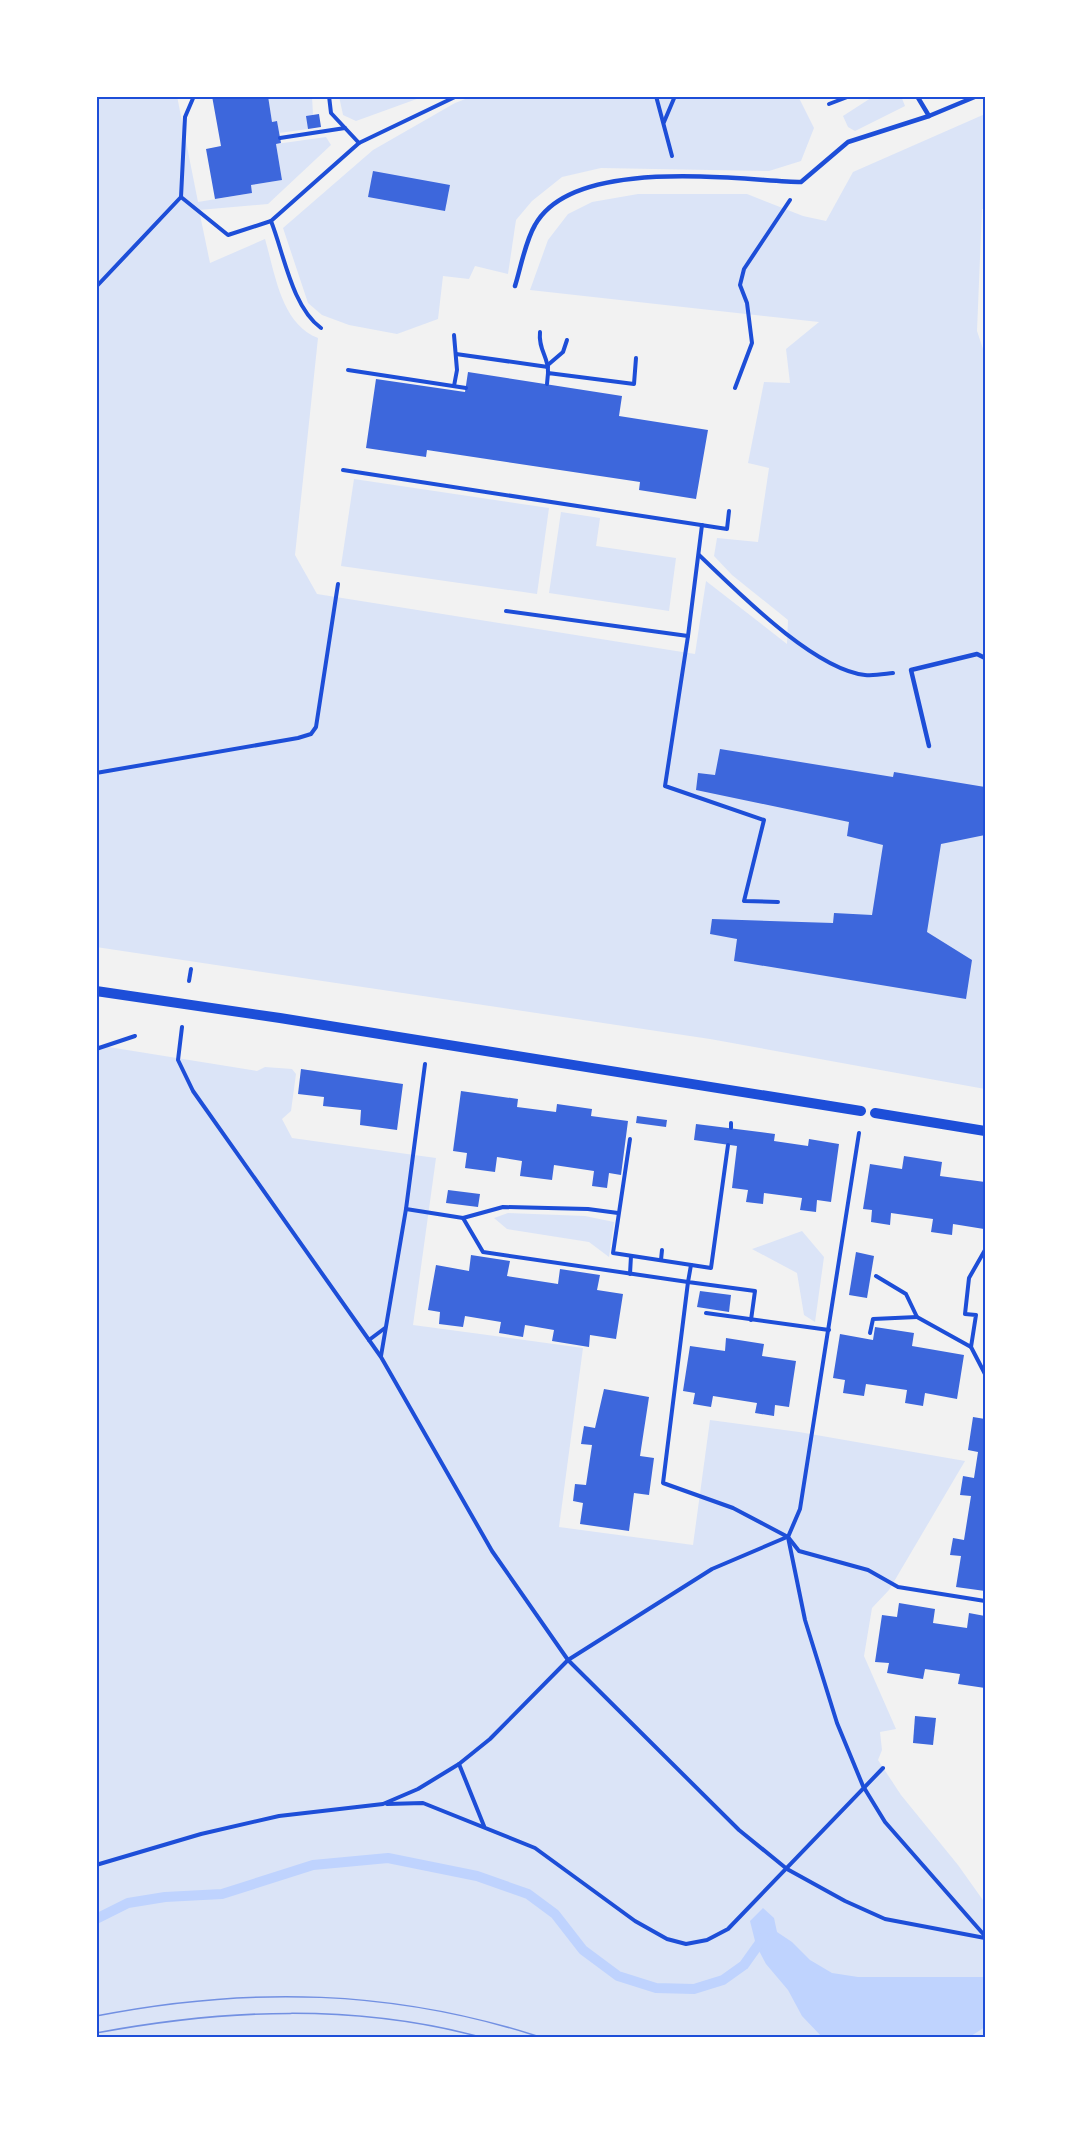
<svg xmlns="http://www.w3.org/2000/svg" width="1081" height="2134" viewBox="0 0 1081 2134" font-family="'Work Sans',sans-serif">
  <style>
    .green { fill: #dbe4f7 }
    .water { fill: #bfd3fe }
    .lines { fill: none; stroke-linecap: round; stroke-linejoin: round }
    .stream { stroke: #bfd3fe; stroke-width: 10 }
    .building { fill: #3d67dc }
    .path { stroke: #1d4ed8; stroke-width: 4 }
    .service { stroke: #1d4ed8; stroke-width: 4.5 }
    .tertiary { stroke: #1d4ed8; stroke-width: 10 }
    .tram { stroke: #7290e2; stroke-width: 1.5 }
    .neatline { fill: none; stroke: #1d4ed8; stroke-width: 2 }
  </style>
  <rect width="100%" height="100%" fill="#f2f2f2"/>
  <g class="green">
    <path d="M 96,96 L 177,96 L 198,202 L 252,193 L 251,185 L 282,180 L 276,144 L 326,137 L 331,145 L 268,204 L 199,210 L 210,263 L 265,239 C 275,273 281,324 318,338 L 295,555 L 317,594 L 695,654 L 706,581 L 787,644 L 788,620 L 732,575 L 714,556 L 717,538 L 758,542 L 769,468 L 748,463 L 764,382 L 790,383 L 786,349 L 819,322 L 530,290 L 548,240 L 568,214 L 592,202 L 638,194 L 747,194 L 803,216 L 826,221 L 853,172 L 985,114 L 985,209 L 982,209 L 977,331 L 985,355 L 985,1089 L 710,1039 L 96,947 Z"/>
    <path d="M 268,96 L 312,96 L 313,115 L 308,129 L 279,133 L 277,121 L 272,122 Z"/>
    <path d="M 339,96 L 425,96 L 356,121 L 343,115 Z"/>
    <path d="M 473,96 L 798,96 L 814,128 L 801,161 L 769,171 L 601,168 L 562,177 L 532,201 L 516,220 L 508,274 L 475,266 L 469,279 L 443,276 L 438,319 L 397,334 L 349,325 L 322,315 L 308,303 L 283,228 L 373,150 L 455,103 Z"/>
    <path d="M 874,96 L 901,96 L 905,106 L 855,131 L 848,127 L 843,116 Z"/>
    <path d="M 354,479 L 549,508 L 537,594 L 341,566 Z"/>
    <path d="M 561,512 L 600,518 L 596,546 L 676,558 L 669,611 L 549,593 Z"/>
    <path d="M 96,1045 L 257,1071 L 265,1067 L 292,1069 L 296,1074 L 291,1111 L 282,1119 L 292,1138 L 436,1158 L 413,1325 L 583,1348 L 559,1527 L 693,1545 L 710,1420 L 799,1432 L 965,1461 L 889,1590 L 872,1608 L 864,1656 L 896,1729 L 880,1732 L 882,1750 L 878,1760 L 901,1795 L 958,1865 L 985,1903 L 985,2038 L 96,2038 Z"/>
    <path d="M 508,1213 L 585,1216 L 614,1222 L 609,1257 L 589,1242 L 507,1229 L 494,1218 Z"/>
    <path d="M 802,1231 L 824,1257 L 815,1322 L 804,1315 L 797,1273 L 752,1249 Z"/>
  </g>
  <path class="water" d="M 763,1908 L 774,1918 L 777,1932 L 792,1942 L 810,1960 L 832,1973 L 858,1977 L 985,1977 L 985,2027 L 968,2038 L 823,2038 L 802,2016 L 788,1990 L 766,1964 L 756,1945 L 750,1921 Z"/>
  <g class="lines">
    <path class="stream" d="M 96,1919 L 128,1903 L 165,1897 L 222,1894 L 313,1865 L 388,1858 L 477,1876 L 528,1894 L 555,1914 L 583,1950 L 618,1976 L 656,1988 L 694,1989 L 723,1980 L 744,1965 L 764,1937"/>
  </g>
  <g class="building">
    <path d="M 212,96 L 268,96 L 272,122 L 277,121 L 281,143 L 276,144 L 282,180 L 251,185 L 252,193 L 215,199 L 206,149 L 221,146 Z"/>
    <path d="M 319,114 L 321,127 L 308,129 L 306,116 Z"/>
    <path d="M 373,171 L 450,185 L 445,211 L 368,197 Z"/>
    <path d="M 468,372 L 622,396 L 619,416 L 708,430 L 696,499 L 639,490 L 640,482 L 427,450 L 426,457 L 366,448 L 376,379 L 465,392 Z"/>
    <path d="M 720,749 L 893,777 L 894,772 L 985,787 L 985,835 L 941,844 L 927,932 L 972,960 L 966,999 L 734,961 L 737,939 L 710,934 L 712,919 L 833,923 L 834,913 L 872,915 L 883,845 L 847,836 L 849,822 L 696,790 L 698,773 L 715,775 Z"/>
    <path d="M 301,1069 L 403,1084 L 397,1130 L 360,1125 L 361,1110 L 323,1106 L 324,1097 L 298,1094 Z"/>
    <path d="M 461,1091 L 518,1099 L 517,1107 L 556,1112 L 557,1104 L 592,1109 L 591,1116 L 628,1121 L 621,1175 L 609,1173 L 607,1188 L 592,1186 L 594,1171 L 554,1165 L 552,1180 L 520,1176 L 522,1161 L 497,1157 L 495,1172 L 465,1168 L 467,1153 L 453,1151 Z"/>
    <path d="M 637,1116 L 667,1120 L 666,1127 L 636,1123 Z"/>
    <path d="M 696,1124 L 775,1134 L 774,1141 L 808,1146 L 809,1139 L 839,1144 L 831,1202 L 817,1200 L 816,1212 L 800,1210 L 802,1198 L 764,1193 L 763,1204 L 746,1202 L 748,1190 L 732,1188 L 737,1146 L 694,1140 Z"/>
    <path d="M 904,1156 L 942,1162 L 940,1176 L 985,1182 L 984,1229 L 953,1224 L 952,1235 L 931,1232 L 933,1219 L 891,1213 L 890,1225 L 871,1222 L 872,1210 L 863,1209 L 870,1164 L 902,1169 Z"/>
    <path d="M 448,1190 L 480,1194 L 478,1207 L 446,1203 Z"/>
    <path d="M 856,1252 L 874,1256 L 867,1298 L 849,1295 Z"/>
    <path d="M 471,1255 L 510,1261 L 507,1276 L 558,1284 L 560,1269 L 600,1275 L 597,1290 L 623,1294 L 616,1339 L 590,1335 L 589,1347 L 552,1341 L 554,1330 L 525,1325 L 523,1337 L 499,1333 L 501,1322 L 465,1316 L 463,1327 L 439,1324 L 440,1312 L 428,1310 L 436,1265 L 469,1271 Z"/>
    <path d="M 700,1291 L 731,1295 L 729,1312 L 697,1307 Z"/>
    <path d="M 875,1327 L 914,1333 L 912,1346 L 964,1355 L 957,1399 L 925,1393 L 923,1406 L 905,1403 L 907,1390 L 866,1384 L 864,1396 L 843,1393 L 845,1380 L 833,1378 L 840,1334 L 873,1340 Z"/>
    <path d="M 726,1338 L 764,1344 L 762,1356 L 796,1361 L 789,1407 L 775,1405 L 774,1416 L 755,1413 L 757,1403 L 713,1396 L 711,1407 L 693,1404 L 695,1393 L 683,1391 L 690,1346 L 725,1351 Z"/>
    <path d="M 604,1389 L 649,1397 L 640,1456 L 654,1458 L 649,1495 L 634,1493 L 629,1531 L 580,1524 L 583,1503 L 573,1501 L 575,1484 L 586,1485 L 592,1445 L 581,1444 L 584,1426 L 595,1428 Z"/>
    <path d="M 973,1417 L 985,1419 L 985,1591 L 956,1587 L 961,1556 L 950,1555 L 953,1538 L 964,1540 L 971,1496 L 960,1495 L 963,1476 L 974,1478 L 978,1452 L 968,1450 Z"/>
    <path d="M 899,1603 L 935,1609 L 933,1623 L 967,1628 L 969,1613 L 985,1616 L 985,1688 L 958,1684 L 960,1674 L 925,1669 L 923,1679 L 887,1673 L 889,1663 L 875,1662 L 882,1615 L 897,1617 Z"/>
    <path d="M 915,1716 L 936,1718 L 933,1745 L 913,1743 Z"/>
  </g>
  <g class="lines">
    <g class="path">
      <path d="M 329,96 L 331,113 L 359,143 L 457,96"/>
      <path d="M 656,96 L 672,156"/>
      <path d="M 829,104 L 850,96"/>
      <path d="M 664,122 L 675,96"/>
      <path d="M 280,138 L 345,128"/>
      <path d="M 181,197 L 228,235 L 271,221"/>
      <path d="M 96,287 L 181,197 L 185,117 L 194,96"/>
      <path d="M 321,328 C 292,307 284,254 271,221 L 359,143"/>
      <path d="M 540,332 C 538,350 549,357 548,373"/>
      <path d="M 456,354 L 548,367"/>
      <path d="M 549,364 L 563,352 L 567,340"/>
      <path d="M 348,370 L 466,388"/>
      <path d="M 547,384 L 548,373 L 634,384 L 636,358"/>
      <path d="M 454,386 L 457,370 L 454,335"/>
      <path d="M 735,388 L 752,343 L 747,303 L 740,285 L 744,269 L 790,200"/>
      <path d="M 343,470 L 727,529 L 729,511"/>
      <path d="M 699,555 C 737,591 813,669 865,675 C 874,676 884,674 893,673"/>
      <path d="M 506,611 L 688,636 L 702,525"/>
      <path d="M 688,636 L 665,786 L 764,820 L 744,901 L 778,902"/>
      <path d="M 96,773 L 298,738 L 311,734 L 316,727 L 338,584"/>
      <path d="M 189,981 L 191,969"/>
      <path d="M 182,1027 L 178,1060 L 193,1091 L 381,1357 L 492,1551 L 568,1660 L 739,1830 L 787,1869 L 845,1901 L 885,1919 L 985,1938"/>
      <path d="M 96,1049 L 135,1036"/>
      <path d="M 731,1128 L 731,1123"/>
      <path d="M 859,1133 L 800,1509 L 788,1537 L 805,1620 L 837,1723 L 863,1786 L 885,1822 L 985,1936"/>
      <path d="M 630,1139 L 613,1253 L 711,1268 L 728,1145"/>
      <path d="M 406,1209 L 463,1218 L 483,1252 L 688,1282 L 663,1483 L 733,1508 L 788,1537 L 799,1551 L 868,1570 L 898,1587 L 985,1601"/>
      <path d="M 463,1218 L 503,1207 L 588,1209 L 618,1213"/>
      <path d="M 661,1260 L 662,1250"/>
      <path d="M 691,1265 L 688,1282 L 755,1291 L 751,1320"/>
      <path d="M 630,1274 L 631,1256"/>
      <path d="M 876,1276 L 906,1294 L 917,1317 L 971,1347 L 976,1315 L 965,1314 L 969,1278 L 985,1250"/>
      <path d="M 706,1313 L 829,1330"/>
      <path d="M 870,1333 L 873,1319 L 917,1317"/>
      <path d="M 369,1340 L 385,1328"/>
      <path d="M 971,1347 L 985,1374"/>
      <path d="M 381,1356 L 406,1209 L 425,1064"/>
      <path d="M 459,1764 L 484,1826"/>
      <path d="M 387,1804 L 423,1803 L 535,1848 L 635,1921 L 667,1939 L 686,1944 L 707,1940 L 728,1929 L 883,1768"/>
      <path d="M 96,1865 L 201,1834 L 279,1816 L 383,1804 L 418,1789 L 459,1764 L 490,1739 L 568,1660 L 712,1569 L 787,1537"/>
    </g>
    <g class="service">
      <path d="M 917,96 L 929,116"/>
      <path d="M 515,286 C 521,267 525,242 535,225 C 573,156 735,180 801,182 L 848,142 L 929,116 L 977,96"/>
      <path d="M 929,746 L 911,670 L 977,654 L 985,658"/>
    </g>
    <g class="tertiary">
      <path d="M 96,991 L 280,1018 L 861,1111"/>
      <path d="M 875,1113 L 985,1131"/>
    </g>
    <g class="tram">
      <path d="M 96,2016 C 249,1986 394,1989 543,2038"/>
      <path d="M 96,2033 C 225,2009 356,2003 484,2038"/>
    </g>
  </g>
  <rect width="1081" height="2134" fill="none" stroke="#ffffff" stroke-width="195"/>
  <rect x="98" y="98" width="886" height="1938" class="neatline"/>
</svg>
